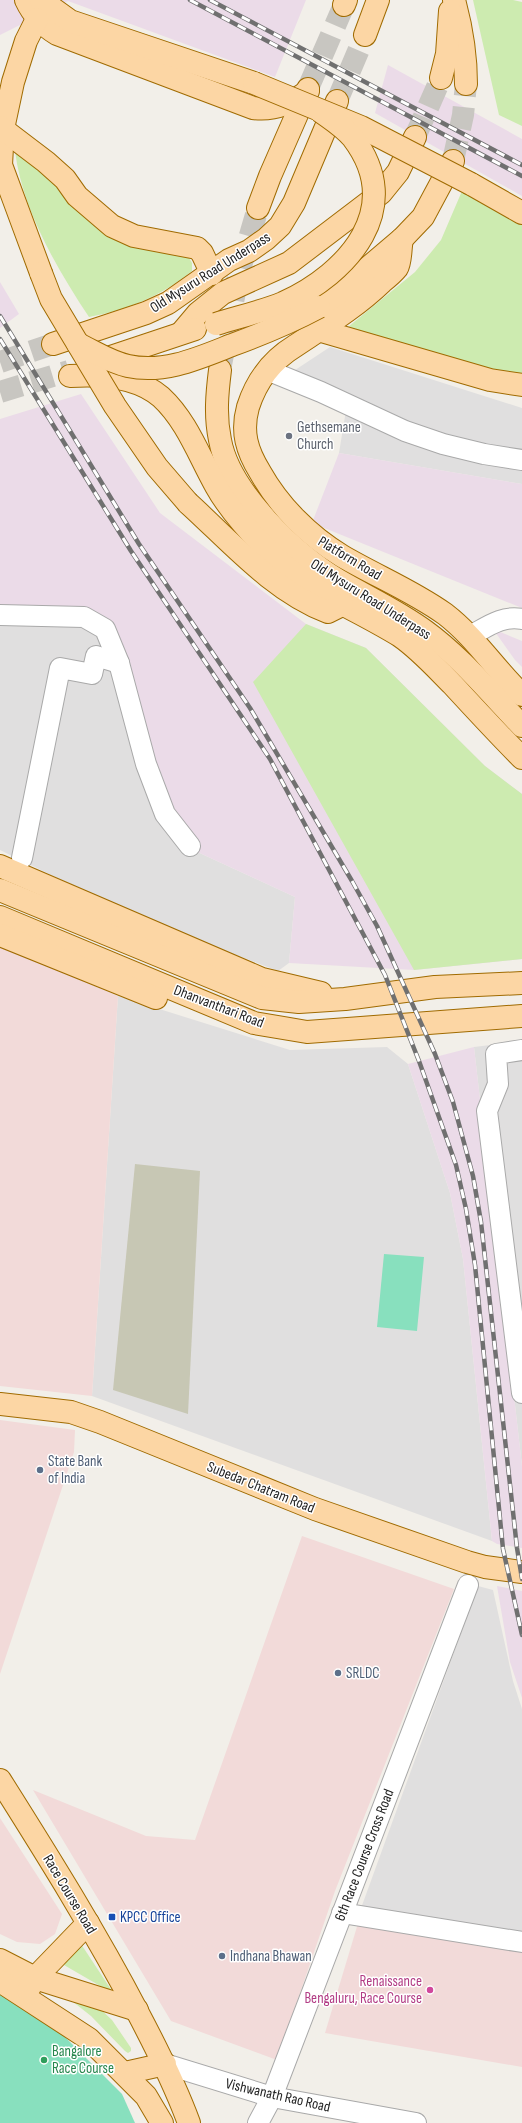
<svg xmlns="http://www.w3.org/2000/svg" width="522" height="2123" viewBox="0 0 522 2123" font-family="'Sofia Sans Condensed',sans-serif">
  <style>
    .residential { fill: #e0dfdf }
    .commercial { fill: #f2dad9 }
    .industrial { fill: #ebdbe8 }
    .construction { fill: #c7c7b4 }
    .grass { fill: #cdebb0 }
    .pitch { fill: #88e0be }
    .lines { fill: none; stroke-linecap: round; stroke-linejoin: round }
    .major-tunnel { stroke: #c8c6c1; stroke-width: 22; stroke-dasharray: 22 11; stroke-linecap: butt }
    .minor-casing { stroke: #a9a9a9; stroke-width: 22 }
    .major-casing { stroke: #a06b00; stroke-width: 24 }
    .minor { stroke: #fff; stroke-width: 20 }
    .major { stroke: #fcd6a4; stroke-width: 22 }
    .rail-casing { stroke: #707070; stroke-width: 4.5 }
    .rail { stroke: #fff; stroke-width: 3; stroke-dasharray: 9; stroke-linecap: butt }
    .major-bridge-casing { stroke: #a06b00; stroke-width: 24; stroke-linecap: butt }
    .major-bridge { stroke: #fcd6a4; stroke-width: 22 }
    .worship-dot { fill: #6b7280; stroke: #fff; stroke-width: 1.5 }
    .service-dot { fill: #5c6f8a; stroke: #fff; stroke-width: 1.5 }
    .transit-dot { fill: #1a4fb4; stroke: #fff; stroke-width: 1.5 }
    .hotel-dot { fill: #d1479c; stroke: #fff; stroke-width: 1.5 }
    .leisure-dot { fill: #2e9e5b; stroke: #fff; stroke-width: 1.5 }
    .labels { text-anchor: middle; stroke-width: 3; stroke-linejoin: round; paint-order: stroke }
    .street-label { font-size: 15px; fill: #222; stroke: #fff }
    .worship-label { font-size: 15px; fill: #5b616d; stroke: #fff; text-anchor: start }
    .service-label { font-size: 15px; fill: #4e5e75; stroke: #fff; text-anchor: start }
    .transit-label { font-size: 15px; fill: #164399; stroke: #fff; text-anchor: start }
    .hotel-label { font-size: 15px; fill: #b23c85; stroke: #fff; text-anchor: end }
    .leisure-label { font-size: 15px; fill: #27864d; stroke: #fff; text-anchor: start }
  </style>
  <rect width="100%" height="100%" fill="#f2efe9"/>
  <g class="residential">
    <path d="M 330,347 L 522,408 L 522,484 L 339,453 L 347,404 L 286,376 Z"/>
    <path d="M 0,607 L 92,609 L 100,619 L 191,849 L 295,897 L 289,963 L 278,971 L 139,918 L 0,850 Z"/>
    <path d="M 118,996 L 290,1050 L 387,1047 L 408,1064 L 450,1193 L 463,1259 L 492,1541 L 92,1396 Z"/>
    <path d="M 522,1041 L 522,1466 L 474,1047 Z"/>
    <path d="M 478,1586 L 493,1590 L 513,1681 L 522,1709 L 522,1938 L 360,1911 Z"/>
  </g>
  <g class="commercial">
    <path d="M 0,945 L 118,996 L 92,1396 L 0,1386 Z"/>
    <path d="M 0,1420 L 75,1430 L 74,1452 L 0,1674 Z"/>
    <path d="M 302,1536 L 454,1589 L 335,1891 L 277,2060 L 171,2021 L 33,1790 L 146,1836 L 195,1840 Z"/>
    <path d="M 0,1818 L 62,1914 L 55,1934 L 40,1944 L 17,1942 L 0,1934 Z"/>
    <path d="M 359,1920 L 522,1946 L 522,2067 L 325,2033 Z"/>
  </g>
  <g class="industrial">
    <path d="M 0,0 L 306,0 L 275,77 L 68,1 L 0,35 Z"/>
    <path d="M 388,65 L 522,139 L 522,196 L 375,113 Z"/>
    <path d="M 0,282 L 19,314 L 0,328 Z"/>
    <path d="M 81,394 L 160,513 L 306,624 L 366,648 L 485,766 L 522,794 L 522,959 L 414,970 L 289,963 L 295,897 L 191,849 L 132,715 L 100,619 L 92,609 L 0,607 L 0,419 Z"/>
    <path d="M 339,453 L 522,484 L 522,608 L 312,523 Z"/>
    <path d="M 493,629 L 522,641 L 522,667 L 515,660 Z"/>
    <path d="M 474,1047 L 522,1466 L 522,1548 L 497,1544 L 492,1541 L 463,1259 L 450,1193 L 408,1064 Z"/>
    <path d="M 497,1586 L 522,1591 L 522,1698 L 510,1662 Z"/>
  </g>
  <path class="construction" d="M 135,1164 L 200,1171 L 188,1414 L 113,1390 Z"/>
  <g class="grass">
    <path d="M 473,0 L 513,0 L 522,2 L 522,126 L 499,115 Z"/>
    <path d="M 15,151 L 58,183 L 69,202 L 86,219 L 105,232 L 130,244 L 155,252 L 188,256 L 192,263 L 192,271 C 161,296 128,310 89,317 C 57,269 22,209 15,151 Z"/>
    <path d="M 462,191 L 522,224 L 522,378 L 348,327 L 415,272 L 441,240 Z"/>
    <path d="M 306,624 L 366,648 L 485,766 L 522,794 L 522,959 L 414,970 L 253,682 Z"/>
    <path d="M 81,1944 L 114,1994 L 64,1965 Z"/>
    <path d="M 58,1990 L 96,2005 L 112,2020 L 131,2048 L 131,2051 L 128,2053 L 125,2051 L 91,2016 Z"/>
  </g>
  <g class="pitch">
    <path d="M 384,1254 L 424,1257 L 417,1331 L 377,1327 Z"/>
    <path d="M 0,1986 L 55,2027 L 122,2094 L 135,2123 L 0,2123 Z"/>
  </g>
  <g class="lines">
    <g class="major-tunnel">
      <path d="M 309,86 L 344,5"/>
      <path d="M 337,101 L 365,35"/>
      <path d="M 415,137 L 441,78"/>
      <path d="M 453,161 L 463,115 L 466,84"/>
      <path d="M 0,362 L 53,344"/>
      <path d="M 221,365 L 238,276 L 258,208"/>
      <path d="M 0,392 L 69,371"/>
    </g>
    <defs>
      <g id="minor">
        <path d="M 267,370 L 321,392 L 405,431 L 443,444 L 484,454 L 522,460"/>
        <path d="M 0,615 L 84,617 L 105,629 L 119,663 L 146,764 L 165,814 L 190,846"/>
        <path d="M 470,636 C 487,627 502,615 522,619"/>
        <path d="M 22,858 L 60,668 L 92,674 L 96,656 L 119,663"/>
        <path d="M 522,1050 L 496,1054 L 498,1084 L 487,1111 L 522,1393"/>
        <path d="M 342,1913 L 522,1942"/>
        <path d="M 165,2064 L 272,2097 L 416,2123"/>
        <path d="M 258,2123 L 272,2097 L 468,1585"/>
      </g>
      <g id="major">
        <path d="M 26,0 C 33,15 42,25 57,34 L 253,108 C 274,111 292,103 308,91"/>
        <path d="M 41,0 L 70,21 L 254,83"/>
        <path d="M 454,0 C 462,29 466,55 466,84"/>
        <path d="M 344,5 L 346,0"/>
        <path d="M 37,19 L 26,41 L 13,82 L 3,129 L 1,165 L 41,273"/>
        <path d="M 365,35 L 378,0"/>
        <path d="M 441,78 L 447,54 L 450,11"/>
        <path d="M 0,127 L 46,162 L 65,179 L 77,196 L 112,226 L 134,236 L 197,248 L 202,253 L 212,274"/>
        <path d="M 471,184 L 522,213"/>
        <path d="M 258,208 L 270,176 L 308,89"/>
        <path d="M 402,239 C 400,247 401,262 397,268 C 393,273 387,278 382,282 C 356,307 325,326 295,346 C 272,360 256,382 248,407 C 241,432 247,451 260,472 C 279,506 309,536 342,556 C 376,576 413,591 445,614 C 475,637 495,669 522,695"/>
        <path d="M 319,307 L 337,294 L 402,239 L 423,217 L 453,161"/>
        <path d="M 318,330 L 490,380 L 522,385"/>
        <path d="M 182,332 L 198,313 L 223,293 L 289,263 L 381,193 L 398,172 L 415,137"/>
        <path d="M 53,344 L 146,313 L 168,303 L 229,260 L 249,251 L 266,239 L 280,226 L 294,203 L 337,101"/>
        <path d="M 93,363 L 195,329"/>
        <path d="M 220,370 C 217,394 215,416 220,440 C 229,491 295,555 338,580 C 367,597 398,611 425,631 C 461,657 491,694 522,726"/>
        <path d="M 70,376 C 100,374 137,376 161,397 C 187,421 199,456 216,486 C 231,513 253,536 275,557 C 310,592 358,610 400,636 C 419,649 436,668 452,684 C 475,709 498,734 522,758"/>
        <path d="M 188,503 C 231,542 273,591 328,612 L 342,605"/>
        <path d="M 0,866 L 262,979 L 321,993"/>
        <path d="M 0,890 L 262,998 L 299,1002 L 345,999 L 435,987 L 522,983"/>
        <path d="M 0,917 L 254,1023 L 307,1032 L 522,1016"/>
        <path d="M 0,935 L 156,998"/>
        <path d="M 0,1404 L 71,1412 L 100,1422 L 315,1509 L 467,1562 L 485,1567 L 522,1572"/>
        <path d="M 0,1780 C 48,1856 96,1933 138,2013 C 157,2049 175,2085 189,2123"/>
        <path d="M 0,1960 L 35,1978 L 137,2010"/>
        <path d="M 0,1981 L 89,2039 L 146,2096 L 162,2123"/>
        <path d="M 28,1990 L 35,1978 L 88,1923"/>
        <path d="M 125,2073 L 165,2064"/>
      </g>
    </defs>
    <use href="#minor" class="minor-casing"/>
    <use href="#major" class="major-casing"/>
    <use href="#minor" class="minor"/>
    <use href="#major" class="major"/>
    <defs>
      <g id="rail">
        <path d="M 190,0 L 522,176"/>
        <path d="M 210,0 L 522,165"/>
        <path d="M 0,316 L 139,544 L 250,708 L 352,881 L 377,926 L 435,1054 L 453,1102 L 473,1176 L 481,1222 L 517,1548 L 522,1579"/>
        <path d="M 0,339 L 131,551 L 270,759 L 385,975 L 419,1061 L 456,1165 L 466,1209 L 475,1265 L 503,1549 L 522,1635"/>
      </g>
    </defs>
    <use href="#rail" class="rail-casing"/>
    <use href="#rail" class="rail"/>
    <defs>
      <g id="major-bridge">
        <path d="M 254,83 L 361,127 L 471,184"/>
        <path d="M 41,273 L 51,299 L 115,406 L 157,467 L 188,503"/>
        <path d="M 216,324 C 238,317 261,312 283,303 C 349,273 406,208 353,138 C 344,127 331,119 320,111"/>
        <path d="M 78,344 C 95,352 110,362 128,366 C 164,374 199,358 232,345 C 262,334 291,322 319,307"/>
      </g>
    </defs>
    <use href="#major-bridge" class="major-bridge-casing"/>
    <use href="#major-bridge" class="major-bridge"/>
  </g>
  <circle class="worship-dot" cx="289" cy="436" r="4"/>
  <g class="service-dot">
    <circle cx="40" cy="1470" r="4"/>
    <circle cx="338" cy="1673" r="4"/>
    <circle cx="222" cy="1956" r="4"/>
  </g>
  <rect class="transit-dot" x="108" y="1913" width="8" height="8" rx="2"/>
  <circle class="hotel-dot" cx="430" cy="1990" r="4"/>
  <circle class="leisure-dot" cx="44" cy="2060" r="4"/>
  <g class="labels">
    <g class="street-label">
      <text transform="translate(210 272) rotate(-32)" y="5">Old Mysuru Road Underpass</text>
      <text transform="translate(350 558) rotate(31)" y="5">Platform Road</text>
      <text transform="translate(371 599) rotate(32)" y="5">Old Mysuru Road Underpass</text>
      <text transform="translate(219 1006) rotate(21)" y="5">Dhanvanthari Road</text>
      <text transform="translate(261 1487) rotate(22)" y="5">Subedar Chatram Road</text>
      <text transform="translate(364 1855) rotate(-69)" y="5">6th Race Course Cross Road</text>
      <text transform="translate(70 1894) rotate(59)" y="5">Race Course Road</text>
      <text transform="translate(278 2095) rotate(13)" y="5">Vishwanath Rao Road</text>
    </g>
    <g class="worship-label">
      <text x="297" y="432">Gethsemane<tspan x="297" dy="17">Church</tspan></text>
    </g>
    <g class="service-label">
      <text x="48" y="1466">State Bank<tspan x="48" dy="17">of India</tspan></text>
      <text x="346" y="1678">SRLDC</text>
      <text x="230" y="1961">Indhana Bhawan</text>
    </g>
    <g class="transit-label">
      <text x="120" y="1922">KPCC Office</text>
    </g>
    <g class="hotel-label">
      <text x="422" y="1986">Renaissance<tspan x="422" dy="17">Bengaluru, Race Course</tspan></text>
    </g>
    <g class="leisure-label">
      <text x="52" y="2056">Bangalore<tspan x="52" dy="17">Race Course</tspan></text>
    </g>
  </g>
</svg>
